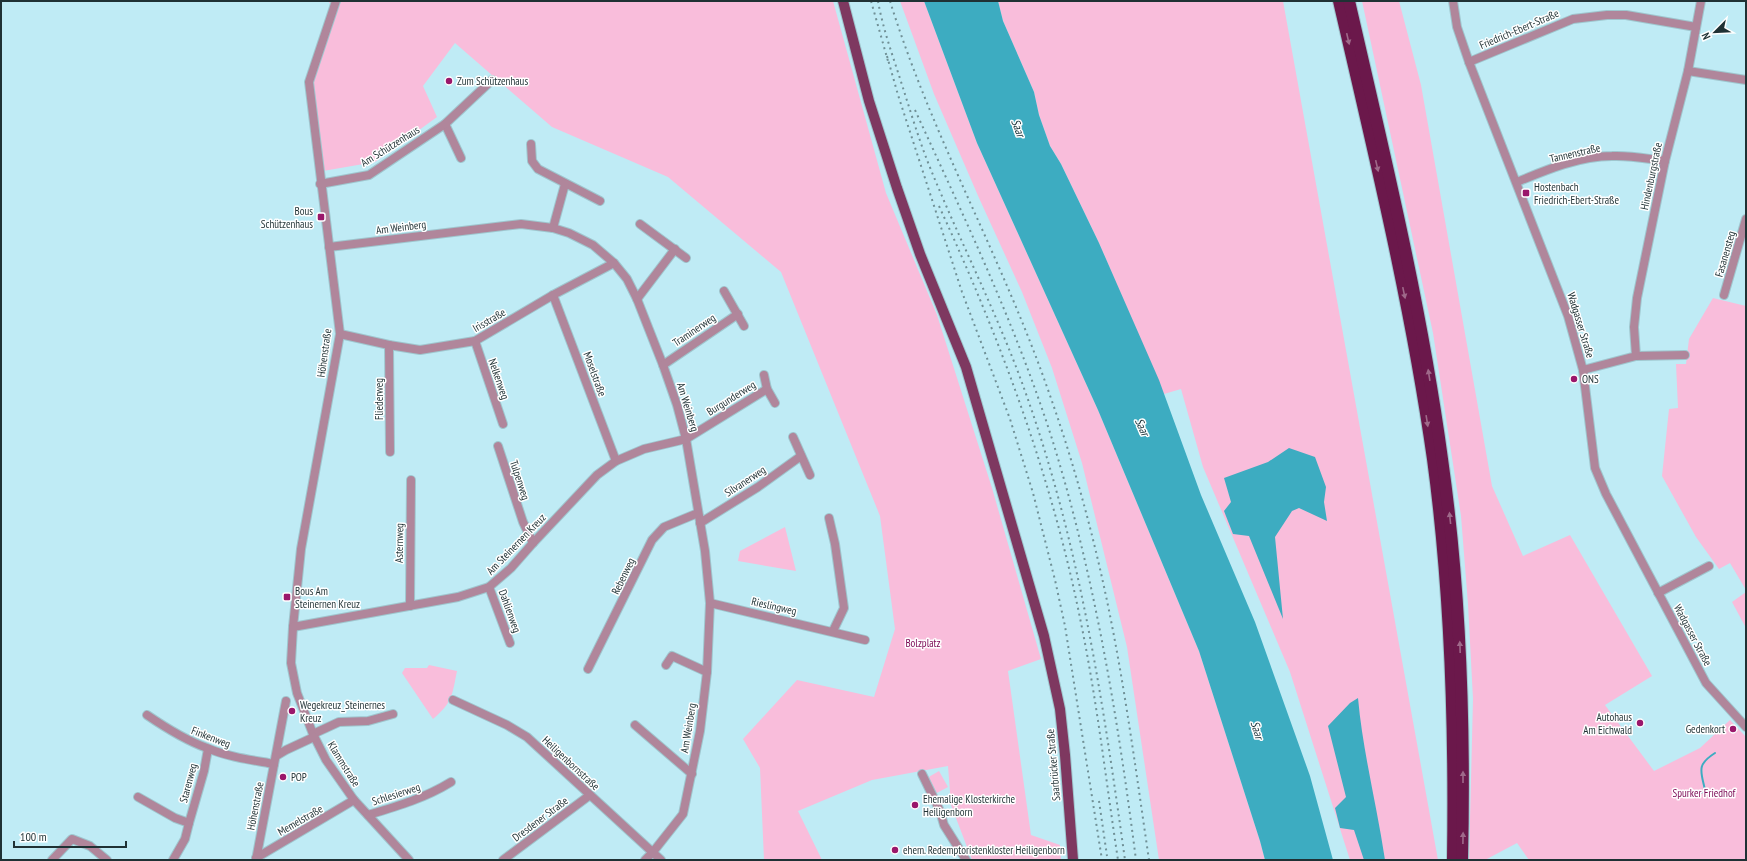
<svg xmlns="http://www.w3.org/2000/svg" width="1747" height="861" viewBox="0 0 1747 861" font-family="'PT Sans Narrow',sans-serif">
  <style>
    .green { fill: #f9bddb }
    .water { fill: #3dacc1 }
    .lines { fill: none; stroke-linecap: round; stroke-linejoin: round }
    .stream { stroke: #3dacc1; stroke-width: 2 }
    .street-casing { stroke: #9fc6ce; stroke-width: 10 }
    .primary-casing { stroke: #9fc6ce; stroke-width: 12 }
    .highway-casing { stroke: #9fc6ce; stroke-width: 14 }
    .street { stroke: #b0869b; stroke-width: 8 }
    .primary { stroke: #7e3860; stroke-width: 10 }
    .highway { stroke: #6b184b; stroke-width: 12 }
    .rail { stroke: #709096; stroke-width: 2; stroke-dasharray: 2 4; stroke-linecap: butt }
    .oneway { fill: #9f698a }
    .poi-dot { fill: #9a176b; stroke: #fff; stroke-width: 1.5 }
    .labels { text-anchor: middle; stroke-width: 3; stroke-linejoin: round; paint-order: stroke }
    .street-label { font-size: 11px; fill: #1f3134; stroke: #fff }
    .poi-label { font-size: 11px; fill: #1f3134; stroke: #fff; text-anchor: start }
    .park-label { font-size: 11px; fill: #7b0854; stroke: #fff }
    .water-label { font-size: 12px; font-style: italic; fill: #1a3238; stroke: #fff }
  </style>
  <rect width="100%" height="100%" fill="#bfebf5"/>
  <g class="green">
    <path d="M 328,1 L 833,1 L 886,193 L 937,315 L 992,488 L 1041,659 L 1008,671 L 1031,835 L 1060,845 L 1061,860 L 972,860 L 951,805 L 948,766 L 872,780 L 798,811 L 822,860 L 764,860 L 760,768 L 743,739 L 797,680 L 874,697 L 895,629 L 880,516 L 781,272 L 668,177 L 552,127 L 455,43 L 423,86 L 437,117 L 375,162 L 323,171 L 313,80 L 335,10 Z"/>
    <path d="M 900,1 L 924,1 L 977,143 L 1098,410 L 1199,651 L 1260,841 L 1265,860 L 1159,860 L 1127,647 L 1082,463 L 1052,368 L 1022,292 L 979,198 L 934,94 Z"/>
    <path d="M 998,1 L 1283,1 L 1438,860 L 1350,860 L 1290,672 L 1203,467 L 1181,389 L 1164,394 L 1099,243 L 1061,164 L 1050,146 L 1039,115 L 1034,92 L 1003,21 Z"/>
    <path d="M 1362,1 L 1399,1 L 1421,85 L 1492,486 L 1523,556 L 1570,535 L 1652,676 L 1605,705 L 1654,771 L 1700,748 L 1730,720 L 1746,737 L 1746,860 L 1529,860 L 1517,843 L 1485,860 L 1469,860 L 1473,699 L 1468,604 L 1461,516 L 1433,333 Z"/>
    <path d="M 1713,298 L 1746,306 L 1746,590 L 1730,563 L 1719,569 L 1696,537 L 1662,476 L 1669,409 L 1678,408 L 1676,364 L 1686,364 L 1689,339 Z"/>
    <path d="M 785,527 L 796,571 L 738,561 L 740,551 Z"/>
    <path d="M 1746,592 L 1746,628 L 1732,602 Z"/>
    <path d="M 429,665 L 457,671 C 452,695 453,702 433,719 L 402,673 L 405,668 L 427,668 Z"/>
    <path d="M 939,771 L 948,787 L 935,794 L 927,778 Z"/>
  </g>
  <g class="water">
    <path d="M 924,1 L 998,1 L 1003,21 L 1034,92 L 1039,115 L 1050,146 L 1061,164 L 1099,243 L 1159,380 L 1201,495 L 1255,622 L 1310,776 L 1333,860 L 1265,860 L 1260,841 L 1199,651 L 1098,410 L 977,143 Z"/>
    <path d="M 1289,448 L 1315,457 L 1326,487 L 1324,502 L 1327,521 L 1299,508 L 1292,511 L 1275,537 L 1283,619 L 1249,536 L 1233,534 L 1224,511 L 1231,502 L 1224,478 L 1268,462 Z"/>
    <path d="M 1358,698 C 1363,753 1377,806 1385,860 L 1364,860 L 1354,830 L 1340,828 L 1335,808 L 1346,797 L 1328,726 L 1350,703 Z"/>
  </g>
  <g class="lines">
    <path class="stream" d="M 1701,793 L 1705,790 C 1701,771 1696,765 1715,753"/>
    <defs>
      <g id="street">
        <path d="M 336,1 L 309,82 L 340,334 L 301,549 L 293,627 L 291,663 L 297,693 L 313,734 L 326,760 L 354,800 L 409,860"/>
        <path d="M 1453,1 L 1457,27 L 1469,62 L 1568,316 L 1583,370 L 1595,468 L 1606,494 L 1706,683 L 1746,727"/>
        <path d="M 1469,62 L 1573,19 L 1607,15 L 1626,15 L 1696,27"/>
        <path d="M 1688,71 L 1746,80"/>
        <path d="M 445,124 L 461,158"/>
        <path d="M 531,144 L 532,161 L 538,169 L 600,201"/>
        <path d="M 1517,182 C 1546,170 1579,156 1612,156 C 1630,155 1648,159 1665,161"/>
        <path d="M 320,184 L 369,175 L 445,124 L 492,80"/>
        <path d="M 640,224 L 686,258"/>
        <path d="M 553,228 L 565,184"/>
        <path d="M 329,247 L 521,224 L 553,228 L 569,233 L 593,245 L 614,263 L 627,279 L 637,299 L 663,365 L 677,405 L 686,439 L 705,551 L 710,603 L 707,672 L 700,731 L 683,814 L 653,852 L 645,860"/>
        <path d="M 724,291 L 744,326"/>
        <path d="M 553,295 L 616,461"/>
        <path d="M 1724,295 L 1746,219"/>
        <path d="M 637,299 L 675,249"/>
        <path d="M 340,334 L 389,345 L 420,350 L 475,341 L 553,295 L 614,263"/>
        <path d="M 475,341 L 503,424"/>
        <path d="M 389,345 L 390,452"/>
        <path d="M 1636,356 L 1685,355"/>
        <path d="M 663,365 L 738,314"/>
        <path d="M 1583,370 L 1636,356 L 1634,327 L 1637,298 L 1665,161 L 1688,71 L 1701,1"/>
        <path d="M 764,375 L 767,389 L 775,403"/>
        <path d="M 793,437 L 810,475"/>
        <path d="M 498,446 L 523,522 L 533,543"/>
        <path d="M 829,518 L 835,544 L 844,608 L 833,631"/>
        <path d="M 700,523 L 758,487 L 801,456"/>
        <path d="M 489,587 L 510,643"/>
        <path d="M 1658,593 L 1709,566"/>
        <path d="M 710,603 L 865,640"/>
        <path d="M 410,606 L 411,480"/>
        <path d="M 293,627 L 458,597 L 489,587 L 511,568 L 533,543 L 597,475 L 616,461 L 644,449 L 686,439 L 767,389"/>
        <path d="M 666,665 L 672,656 L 707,672"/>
        <path d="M 588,669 L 652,540 L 664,527 L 698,513"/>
        <path d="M 453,700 L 507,725 L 527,737 L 661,860"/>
        <path d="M 147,715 C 166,728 185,740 207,748 C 228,757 252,760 274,764"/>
        <path d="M 635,725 L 692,774"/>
        <path d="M 313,734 L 339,722 L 368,721 L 393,714"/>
        <path d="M 276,756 L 286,750 L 314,737"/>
        <path d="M 922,774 L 940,811 L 944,825 L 966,860"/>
        <path d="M 138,797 L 175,818 L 189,823 L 204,771 L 208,749"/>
        <path d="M 368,815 C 398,806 425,798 451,782"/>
        <path d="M 256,858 L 354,800"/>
        <path d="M 52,860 L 72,839 L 90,846 L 107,860"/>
        <path d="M 173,860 L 185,839 L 189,823"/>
        <path d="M 256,860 L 286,701"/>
        <path d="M 503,860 L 590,795"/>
      </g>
      <path id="primary" d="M 843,1 L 869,101 L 897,188 L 920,254 L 966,367 L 1044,636 L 1060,709 L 1065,755 L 1073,860"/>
      <g id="highway">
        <path d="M 1339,1 C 1374,153 1411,304 1433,459 C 1451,592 1455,726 1453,860"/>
        <path d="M 1349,1 C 1384,153 1421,304 1442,459 C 1461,592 1465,726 1462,860"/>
      </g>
    </defs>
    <use href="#street" class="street-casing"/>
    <use href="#primary" class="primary-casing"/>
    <use href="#highway" class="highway-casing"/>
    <use href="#street" class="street"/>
    <use href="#primary" class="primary"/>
    <use href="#highway" class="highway"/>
    <g class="rail">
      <path d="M 871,1 L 888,61"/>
      <path d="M 878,1 C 883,30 894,59 903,88 C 911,113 919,140 929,165 C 958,237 994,307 1021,380 C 1079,538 1102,695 1125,860"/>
      <path d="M 890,1 C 931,134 1001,256 1047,387 C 1076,468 1098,551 1114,636 C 1128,710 1138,785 1149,860"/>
      <path d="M 887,56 L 898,95 L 962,292 L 1010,419 L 1033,493 L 1055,580 L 1065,626 L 1102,860"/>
      <path d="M 915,110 C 965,219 1017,328 1053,442 C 1095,578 1118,719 1136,860"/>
      <path d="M 939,206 C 1001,341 1052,477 1081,623 C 1097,701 1106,781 1118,860"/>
      <path d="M 1099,801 L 1107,856"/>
    </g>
  </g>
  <defs><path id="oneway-solid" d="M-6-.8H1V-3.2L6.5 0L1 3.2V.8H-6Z"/></defs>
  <g class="oneway">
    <use href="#oneway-solid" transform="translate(1348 39) rotate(77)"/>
    <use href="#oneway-solid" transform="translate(1377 166) rotate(77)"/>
    <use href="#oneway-solid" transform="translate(1404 293) rotate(78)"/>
    <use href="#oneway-solid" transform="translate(1429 375) rotate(-99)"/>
    <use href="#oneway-solid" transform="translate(1427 421) rotate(81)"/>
    <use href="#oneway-solid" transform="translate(1450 518) rotate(-96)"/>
    <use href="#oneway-solid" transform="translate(1460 647) rotate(-92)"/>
    <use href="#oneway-solid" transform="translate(1463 777) rotate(-90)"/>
    <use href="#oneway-solid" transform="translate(1463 838) rotate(-89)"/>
  </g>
  <g class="poi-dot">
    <circle cx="449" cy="81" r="4"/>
    <rect x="1522" y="189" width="8" height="8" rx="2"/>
    <rect x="317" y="213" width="8" height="8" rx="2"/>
    <circle cx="1574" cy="379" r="4"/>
    <rect x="283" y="593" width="8" height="8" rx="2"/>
    <circle cx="292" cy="711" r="4"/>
    <circle cx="1640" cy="723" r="4"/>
    <circle cx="1733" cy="729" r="4"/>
    <circle cx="283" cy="777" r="4"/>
    <circle cx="915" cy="805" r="4"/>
    <circle cx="895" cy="850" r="4"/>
  </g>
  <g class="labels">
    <g class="street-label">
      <text transform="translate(1519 29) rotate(-23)" y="4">Friedrich-Ebert-Straße</text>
      <text transform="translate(390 146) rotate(-32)" y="4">Am Schützenhaus</text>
      <text transform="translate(1575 153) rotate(-13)" y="4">Tannenstraße</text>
      <text transform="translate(1651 176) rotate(-78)" y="4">Hindenburgstraße</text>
      <text transform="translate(401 227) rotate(-7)" y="4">Am Weinberg</text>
      <text transform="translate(1725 254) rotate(-74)" y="4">Fasanensteg</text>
      <text transform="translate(489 320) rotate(-30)" y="4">Irisstraße</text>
      <text transform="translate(1581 325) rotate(73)" y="4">Wadgasser Straße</text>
      <text transform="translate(694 330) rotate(-34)" y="4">Traminerweg</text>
      <text transform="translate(324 353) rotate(-82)" y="4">Höhenstraße</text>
      <text transform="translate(595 374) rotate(70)" y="4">Moselstraße</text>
      <text transform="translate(499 379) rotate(71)" y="4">Nelkenweg</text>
      <text transform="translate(731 398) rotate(-32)" y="4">Burgunderweg</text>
      <text transform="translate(379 399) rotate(-90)" y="4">Fliederweg</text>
      <text transform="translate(688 407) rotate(73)" y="4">Am Weinberg</text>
      <text transform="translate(520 480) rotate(72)" y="4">Tulpenweg</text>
      <text transform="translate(745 481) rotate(-33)" y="4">Silvanerweg</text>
      <text transform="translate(399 543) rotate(-89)" y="4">Asternweg</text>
      <text transform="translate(516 544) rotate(-46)" y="4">Am Steinernen Kreuz</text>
      <text transform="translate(623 576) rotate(-64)" y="4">Rebenweg</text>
      <text transform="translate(774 606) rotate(13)" y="4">Rieslingweg</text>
      <text transform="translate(510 611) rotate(70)" y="4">Dahlienweg</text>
      <text transform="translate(1693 635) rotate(62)" y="4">Wadgasser Straße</text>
      <text transform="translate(688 728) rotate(-81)" y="4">Am Weinberg</text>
      <text transform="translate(211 737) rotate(21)" y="4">Finkenweg</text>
      <text transform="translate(571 763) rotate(43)" y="4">Heiligenbornstraße</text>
      <text transform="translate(344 764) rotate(58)" y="4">Klammstraße</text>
      <text transform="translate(1053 765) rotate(-95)" y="4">Saarbrücker Straße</text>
      <text transform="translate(188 783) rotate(-75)" y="4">Starenweg</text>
      <text transform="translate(396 794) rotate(-18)" y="4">Schlesierweg</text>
      <text transform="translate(255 806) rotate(-79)" y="4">Höhenstraße</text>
      <text transform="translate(540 819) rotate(-37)" y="4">Dresdener Straße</text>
      <text transform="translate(300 820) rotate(-30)" y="4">Memelstraße</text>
    </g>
    <g class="poi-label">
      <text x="457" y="85">Zum Schützenhaus</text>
      <text x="1534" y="191">Hostenbach<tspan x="1534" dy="13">Friedrich-Ebert-Straße</tspan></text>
      <text x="313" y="215" text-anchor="end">Bous<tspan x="313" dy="13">Schützenhaus</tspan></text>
      <text x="1582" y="383">ONS</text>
      <text x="295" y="595">Bous Am<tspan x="295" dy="13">Steinernen Kreuz</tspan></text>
      <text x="300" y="709">Wegekreuz_Steinernes<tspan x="300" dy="13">Kreuz</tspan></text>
      <text x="1632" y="721" text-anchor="end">Autohaus<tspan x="1632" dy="13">Am Eichwald</tspan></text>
      <text x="1725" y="733" text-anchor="end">Gedenkort</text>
      <text x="291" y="781">POP</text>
      <text x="923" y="803">Ehemalige Klosterkirche<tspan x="923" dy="13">Heiligenborn</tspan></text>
      <text x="903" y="854">ehem. Redemptoristenkloster Heiligenborn</text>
    </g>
    <g class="park-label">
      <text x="923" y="647">Bolzplatz</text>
      <text x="1704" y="797">Spurker Friedhof</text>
    </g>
    <g class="water-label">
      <text transform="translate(1018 128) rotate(69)" y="4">Saar</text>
      <text transform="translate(1142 427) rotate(66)" y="4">Saar</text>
      <text transform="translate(1257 730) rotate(73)" y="4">Saar</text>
    </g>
  </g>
  <rect width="1747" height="861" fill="none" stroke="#1f3134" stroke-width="4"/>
  <g transform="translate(1715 32) rotate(246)" stroke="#ffffff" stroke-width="3" paint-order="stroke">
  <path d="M0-3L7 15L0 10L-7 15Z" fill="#1f3134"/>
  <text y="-6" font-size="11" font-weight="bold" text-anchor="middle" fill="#1f3134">N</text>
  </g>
  <path d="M14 841v6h112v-6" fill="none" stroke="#1f3134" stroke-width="2"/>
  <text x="20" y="841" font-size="12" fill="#1f3134" stroke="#ffffff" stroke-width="3" paint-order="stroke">100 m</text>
</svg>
